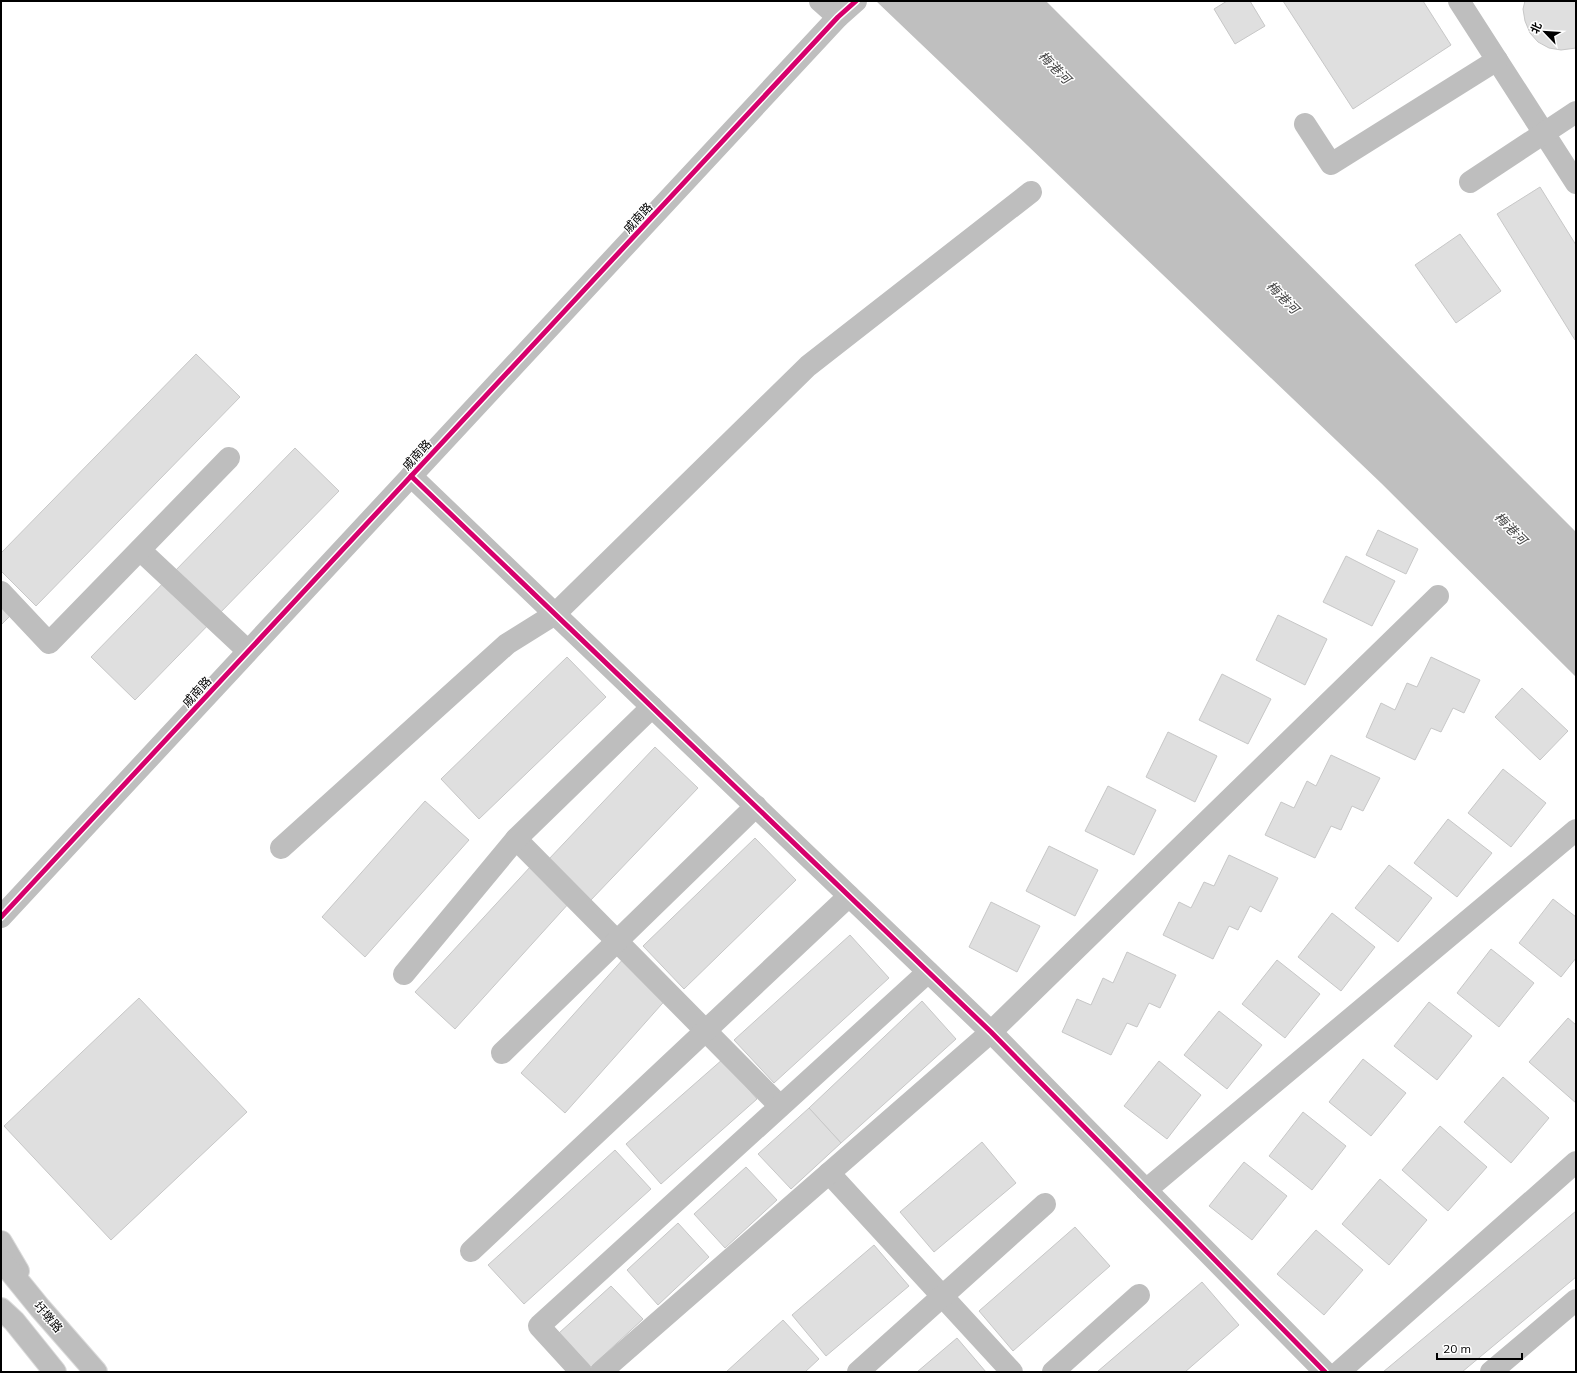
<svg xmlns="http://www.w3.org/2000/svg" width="1577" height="1373" viewBox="0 0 1577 1373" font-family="Mulish,'Noto Sans SC',sans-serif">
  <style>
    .water { fill: #bfbfbf }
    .building { fill: #dfdfdf; stroke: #c7c7c7 }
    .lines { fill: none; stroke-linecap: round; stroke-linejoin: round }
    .major-casing { stroke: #dbdbdb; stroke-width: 24 }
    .minor { stroke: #bebebe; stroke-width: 22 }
    .major { stroke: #bebebe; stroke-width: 22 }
    .cycleway-casing { stroke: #fff; stroke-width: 8 }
    .cycleway { stroke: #d6006c; stroke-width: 5 }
    .labels { text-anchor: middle; stroke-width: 3; stroke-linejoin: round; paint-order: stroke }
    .street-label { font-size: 12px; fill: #000; stroke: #fff }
    .water-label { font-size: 13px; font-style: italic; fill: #444; stroke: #fff }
  </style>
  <rect width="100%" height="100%" fill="#fff"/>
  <path class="water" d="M 876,1 L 1046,1 L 1576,532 L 1576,677 L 1381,483 Z"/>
  <g class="building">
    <path d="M 1227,1 L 1250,1 L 1265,26 L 1235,44 L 1214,9 Z"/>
    <path d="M 1283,1 L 1423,1 L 1451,45 L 1353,109 Z"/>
    <path d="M 1525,1 L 1576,1 L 1576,48 L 1561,50 L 1549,48 L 1538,42 L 1530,33 L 1525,21 L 1523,9 Z"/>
    <path d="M 1540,187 L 1576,245 L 1575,340 L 1497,214 Z"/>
    <path d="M 1460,234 L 1501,291 L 1456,323 L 1415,265 Z"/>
    <path d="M 196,354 L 240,397 L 36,606 L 1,571 L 1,553 Z"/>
    <path d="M 295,448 L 339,491 L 135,700 L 91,657 Z"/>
    <path d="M 1378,530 L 1418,549 L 1406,574 L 1366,555 Z"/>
    <path d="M 1346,556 L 1395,581 L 1372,626 L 1323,602 Z"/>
    <path d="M 1,605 L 11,615 L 1,625 Z"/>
    <path d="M 1278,615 L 1327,639 L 1305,685 L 1256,660 Z"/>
    <path d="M 567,657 L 606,697 L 479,819 L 441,779 Z"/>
    <path d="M 1431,657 L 1480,680 L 1464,713 L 1453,708 L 1441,732 L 1431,728 L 1415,760 L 1366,737 L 1381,703 L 1395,710 L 1407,683 L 1417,687 Z"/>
    <path d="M 1222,674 L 1271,699 L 1248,744 L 1199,720 Z"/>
    <path d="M 1522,688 L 1568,731 L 1540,760 L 1495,717 Z"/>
    <path d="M 1168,732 L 1217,756 L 1195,802 L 1146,777 Z"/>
    <path d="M 655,747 L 698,788 L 590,901 L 548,860 Z"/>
    <path d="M 1331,755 L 1380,778 L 1363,811 L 1352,806 L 1341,830 L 1331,826 L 1315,858 L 1265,835 L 1281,802 L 1294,808 L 1307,781 L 1316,786 Z"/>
    <path d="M 1503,769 L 1546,803 L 1511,847 L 1468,813 Z"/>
    <path d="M 1108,786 L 1156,810 L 1134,855 L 1085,831 Z"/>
    <path d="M 425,801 L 469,840 L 365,957 L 322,917 Z"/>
    <path d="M 1448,819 L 1492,853 L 1457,897 L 1414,863 Z"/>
    <path d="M 755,838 L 796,880 L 684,989 L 643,946 Z"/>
    <path d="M 1049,846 L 1098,870 L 1075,916 L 1026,891 Z"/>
    <path d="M 1229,855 L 1278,878 L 1261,912 L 1250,906 L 1238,930 L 1229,926 L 1213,959 L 1163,935 L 1179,902 L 1191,908 L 1204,882 L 1214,886 Z"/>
    <path d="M 1389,865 L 1432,898 L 1398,942 L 1355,908 Z"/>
    <path d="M 531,866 L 570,902 L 455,1029 L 415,992 Z"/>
    <path d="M 1553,899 L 1576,917 L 1576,958 L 1561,977 L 1519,943 Z"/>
    <path d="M 991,902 L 1040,926 L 1017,972 L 969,947 Z"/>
    <path d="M 1332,913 L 1375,947 L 1341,991 L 1298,957 Z"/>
    <path d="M 850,935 L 889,978 L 774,1083 L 734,1040 Z"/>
    <path d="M 1491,949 L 1534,983 L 1499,1027 L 1457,993 Z"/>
    <path d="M 1127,952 L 1176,975 L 1160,1008 L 1149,1003 L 1137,1027 L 1127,1023 L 1111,1055 L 1062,1032 L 1077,999 L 1091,1005 L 1103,978 L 1113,983 Z"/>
    <path d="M 625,957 L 669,996 L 565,1113 L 521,1073 Z"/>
    <path d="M 1277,960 L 1320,994 L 1285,1038 L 1242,1004 Z"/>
    <path d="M 139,998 L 247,1112 L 111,1240 L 4,1126 Z"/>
    <path d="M 922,1001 L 956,1039 L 841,1143 L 809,1108 Z"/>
    <path d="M 1429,1002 L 1472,1036 L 1437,1080 L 1394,1046 Z"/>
    <path d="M 1219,1011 L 1262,1045 L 1227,1089 L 1184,1055 Z"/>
    <path d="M 1568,1018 L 1576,1025 L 1576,1103 L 1529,1062 Z"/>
    <path d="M 723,1059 L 757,1099 L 661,1184 L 626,1144 Z"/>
    <path d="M 1363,1059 L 1406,1093 L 1371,1136 L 1329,1102 Z"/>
    <path d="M 1159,1061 L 1201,1095 L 1167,1139 L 1124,1106 Z"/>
    <path d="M 1503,1077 L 1549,1118 L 1511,1163 L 1464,1122 Z"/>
    <path d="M 809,1108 L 841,1143 L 791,1189 L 758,1154 Z"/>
    <path d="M 1303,1112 L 1346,1146 L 1312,1190 L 1269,1156 Z"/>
    <path d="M 1440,1126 L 1487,1167 L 1448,1211 L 1402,1170 Z"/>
    <path d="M 982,1142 L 1016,1183 L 934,1252 L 900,1212 Z"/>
    <path d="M 615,1150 L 651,1189 L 524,1304 L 488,1265 Z"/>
    <path d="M 1244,1162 L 1287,1196 L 1252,1240 L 1209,1206 Z"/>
    <path d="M 746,1167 L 777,1200 L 725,1248 L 694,1214 Z"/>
    <path d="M 1380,1179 L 1427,1220 L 1389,1265 L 1342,1224 Z"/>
    <path d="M 1576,1211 L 1576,1277 L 1462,1372 L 1383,1372 Z"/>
    <path d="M 678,1223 L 709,1257 L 658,1305 L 627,1270 Z"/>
    <path d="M 1075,1227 L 1110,1266 L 1013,1351 L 979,1311 Z"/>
    <path d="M 1316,1230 L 1363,1270 L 1324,1315 L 1277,1274 Z"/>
    <path d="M 874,1245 L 909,1286 L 826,1356 L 792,1315 Z"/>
    <path d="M 1202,1282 L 1239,1325 L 1185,1372 L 1097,1372 Z"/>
    <path d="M 611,1286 L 643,1319 L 591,1367 L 559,1333 Z"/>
    <path d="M 783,1320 L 819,1359 L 805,1372 L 726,1372 Z"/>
    <path d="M 957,1338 L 986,1372 L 917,1372 Z"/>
  </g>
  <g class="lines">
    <defs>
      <g id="major">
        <path d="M 1,1242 L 18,1271"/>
        <path d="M 1,1260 L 40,1308 L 96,1372"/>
        <path d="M 1,1309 L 14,1321 L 55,1372"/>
      </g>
    </defs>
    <use href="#major" class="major-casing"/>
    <g class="minor">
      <path d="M 820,1 L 838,17"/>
      <path d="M 1459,1 L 1576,183"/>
      <path d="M 1305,124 L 1331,164 L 1497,60"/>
      <path d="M 1470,182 L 1576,112"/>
      <path d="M 411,476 L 991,1032 L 1325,1372"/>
      <path d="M 140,550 L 248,651"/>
      <path d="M 1,592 L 49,643 L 229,458"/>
      <path d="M 516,839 L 780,1106"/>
      <path d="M 281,848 L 507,644 L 555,614 L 808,366 L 1031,192"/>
      <path d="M 1,917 L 838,17 L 856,1"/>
      <path d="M 404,974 L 516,839 L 652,707"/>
      <path d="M 502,1053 L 756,806"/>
      <path d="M 829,1173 L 1012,1372"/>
      <path d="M 1146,1190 L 1576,830"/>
      <path d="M 471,1251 L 849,896"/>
      <path d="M 581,1372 L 539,1326 L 928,972"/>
      <path d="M 601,1372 L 991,1032 L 1438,596"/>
      <path d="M 858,1372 L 1045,1204"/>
      <path d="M 1053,1372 L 1139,1295"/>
      <path d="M 1339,1372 L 1576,1162"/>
      <path d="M 1491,1372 L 1576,1300"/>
    </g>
    <use href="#major" class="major"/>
    <defs>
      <g id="cycleway">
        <path d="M 411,476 L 991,1032 L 1325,1372"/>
        <path d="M 1,917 L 838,17 L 856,1"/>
      </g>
    </defs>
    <use href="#cycleway" class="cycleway-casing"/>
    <use href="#cycleway" class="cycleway"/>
  </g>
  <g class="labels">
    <g class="street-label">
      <text transform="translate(638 218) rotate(-47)" y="4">戚南路</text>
      <text transform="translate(417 455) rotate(-47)" y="4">戚南路</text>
      <text transform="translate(197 692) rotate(-47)" y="4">戚南路</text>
      <text transform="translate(48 1317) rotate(49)" y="4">圩墩路</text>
    </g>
    <g class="water-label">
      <text transform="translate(1055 67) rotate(45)" y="5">梅港河</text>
      <text transform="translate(1283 297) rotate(45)" y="5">梅港河</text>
      <text transform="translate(1511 528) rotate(45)" y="5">梅港河</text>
    </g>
  </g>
  <rect width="1577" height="1373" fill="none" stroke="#000000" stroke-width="4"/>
  <g transform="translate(1545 32) rotate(295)" stroke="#ffffff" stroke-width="3" paint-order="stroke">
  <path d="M0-3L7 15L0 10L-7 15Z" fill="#000000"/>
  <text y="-6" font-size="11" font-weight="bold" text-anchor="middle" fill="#000000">北</text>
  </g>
  <path d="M1437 1353v6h85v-6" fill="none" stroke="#000000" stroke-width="2"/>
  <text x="1443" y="1353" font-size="12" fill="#000000" stroke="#ffffff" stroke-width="3" paint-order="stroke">20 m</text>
</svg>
